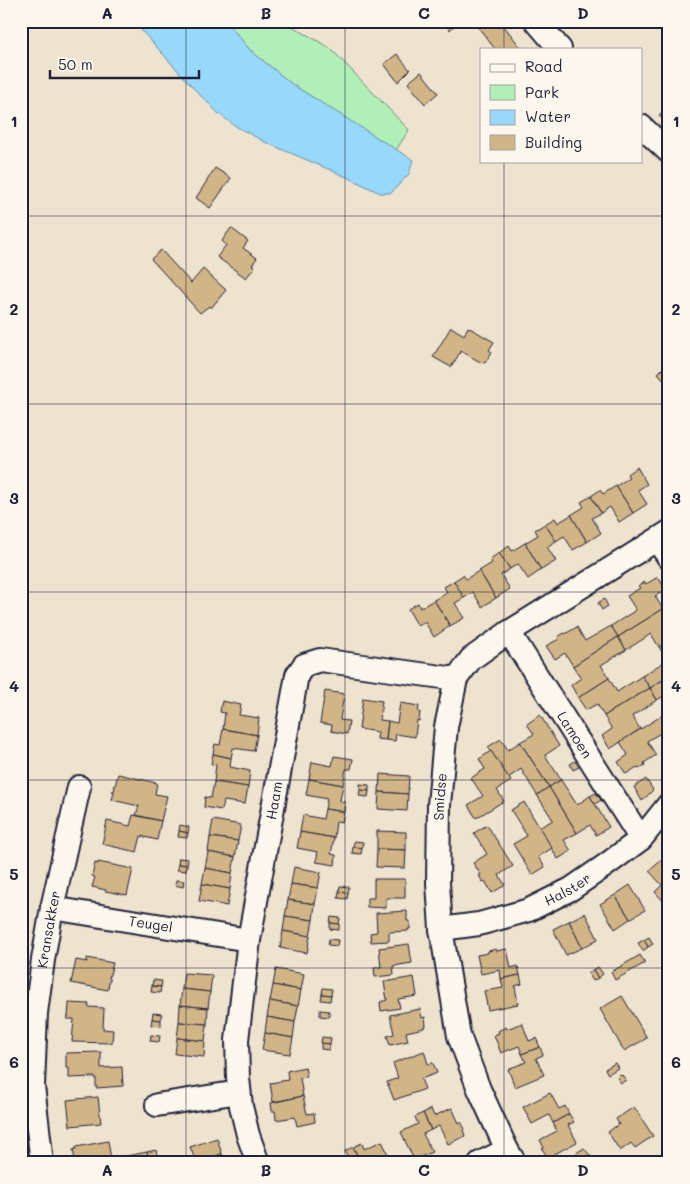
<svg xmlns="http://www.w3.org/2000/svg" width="690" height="1184" viewBox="0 0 690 1184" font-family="Mali,sans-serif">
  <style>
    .green { fill: #b0f0b8; stroke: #69897a }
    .water { fill: #98d8fa; stroke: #698fae }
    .building { fill: #d1b587; stroke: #22223b }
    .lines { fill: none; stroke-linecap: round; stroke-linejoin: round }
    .minor-casing { stroke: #22223b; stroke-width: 26 }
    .minor { stroke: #fbf7ec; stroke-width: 22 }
    .grid { fill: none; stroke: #22223b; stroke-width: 1; stroke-opacity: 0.55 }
    .labels { text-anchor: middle; stroke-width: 5; stroke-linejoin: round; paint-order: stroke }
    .street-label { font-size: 14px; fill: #22223b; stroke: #fbf7ec }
    .neatline { fill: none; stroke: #22223b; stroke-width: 2 }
    .grid-label { font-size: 16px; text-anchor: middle; font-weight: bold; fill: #22223b }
  </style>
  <rect width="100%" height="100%" fill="#eee3ce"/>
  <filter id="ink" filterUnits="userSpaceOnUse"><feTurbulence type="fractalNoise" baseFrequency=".02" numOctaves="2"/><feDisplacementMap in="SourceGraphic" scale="10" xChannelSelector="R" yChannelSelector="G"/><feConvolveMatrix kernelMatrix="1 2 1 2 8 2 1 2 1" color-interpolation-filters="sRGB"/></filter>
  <g filter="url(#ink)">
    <path class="green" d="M 226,21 L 283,21 L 330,48 L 409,130 L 396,150 L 293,85 L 250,50 Z"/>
    <path class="water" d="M 133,21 L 226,21 L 250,50 L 293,85 L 413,160 L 409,174 L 391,193 L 380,193 L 349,178 L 267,143 L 237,127 L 219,114 L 199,94 Z"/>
    <g class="building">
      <path d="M 443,21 L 459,21 L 450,30 Z"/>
      <path d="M 485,21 L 500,21 L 522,49 L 495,49 L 478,27 Z"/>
      <path d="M 397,54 L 410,70 L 398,82 L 384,64 Z"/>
      <path d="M 421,72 L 438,93 L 425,104 L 408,83 Z"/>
      <path d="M 669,105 L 669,124 L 659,116 Z"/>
      <path d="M 215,168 L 231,178 L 210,208 L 196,198 Z"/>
      <path d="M 231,228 L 248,241 L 243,248 L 257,258 L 252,265 L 255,267 L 246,278 L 217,257 L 226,245 L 222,241 Z"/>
      <path d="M 161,250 L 191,283 L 203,269 L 226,290 L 211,308 L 209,306 L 200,313 L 151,259 Z"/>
      <path d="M 451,327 L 464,335 L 468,327 L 494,342 L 489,350 L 492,352 L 485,363 L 483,362 L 482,363 L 461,351 L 451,367 L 433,357 Z"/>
      <path d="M 664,367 L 669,372 L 669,376 L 664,380 L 658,373 Z"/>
      <path d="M 637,467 L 647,484 L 638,490 L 647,504 L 633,513 L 616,486 L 629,478 L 627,474 Z"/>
      <path d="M 616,486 L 633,513 L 619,522 L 610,507 L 601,513 L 591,496 L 600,490 L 603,494 Z"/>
      <path d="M 591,496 L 601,513 L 592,518 L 601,533 L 587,542 L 571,515 L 584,507 L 581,502 Z"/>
      <path d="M 571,515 L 587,542 L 573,550 L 564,536 L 556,541 L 545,524 L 555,518 L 558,523 Z"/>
      <path d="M 545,524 L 556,541 L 547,547 L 556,561 L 541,570 L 525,543 L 538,535 L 535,530 Z"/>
      <path d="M 525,543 L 541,570 L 528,579 L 518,564 L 510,569 L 499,553 L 509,546 L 512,551 Z"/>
      <path d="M 499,553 L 510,569 L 501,575 L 510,589 L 496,598 L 479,571 L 492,563 L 490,559 Z"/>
      <path d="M 479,571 L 496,598 L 482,607 L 473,592 L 464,598 L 454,581 L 463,575 L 466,579 Z"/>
      <path d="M 658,577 L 666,590 L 655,596 L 663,609 L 618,637 L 611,626 L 636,610 L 627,596 L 640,588 L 638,586 L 645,582 L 646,584 Z"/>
      <path d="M 454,581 L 464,598 L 455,603 L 464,618 L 450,626 L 434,600 L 447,592 L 444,587 Z"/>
      <path d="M 604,599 L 608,606 L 602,610 L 598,603 Z"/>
      <path d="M 434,600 L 450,626 L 434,637 L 425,622 L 418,626 L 408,609 L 418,603 L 420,608 Z"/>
      <path d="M 663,609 L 669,618 L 669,641 L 659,647 L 651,634 L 626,650 L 618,637 Z"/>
      <path d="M 611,626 L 618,637 L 573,666 L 565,653 L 555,659 L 546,646 L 559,639 L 558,637 L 564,633 L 565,634 L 577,627 L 585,641 Z"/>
      <path d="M 618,637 L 626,650 L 601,665 L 609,678 L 578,698 L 571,685 L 581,678 L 573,666 Z"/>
      <path d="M 669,641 L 669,676 L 650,688 L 642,676 L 667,660 L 659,647 Z"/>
      <path d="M 642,676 L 650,688 L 604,716 L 597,704 L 586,710 L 578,698 L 609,678 L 617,692 Z"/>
      <path d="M 669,676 L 669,693 L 657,700 L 650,688 Z"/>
      <path d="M 650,688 L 657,700 L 632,716 L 640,729 L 610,749 L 602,736 L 612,729 L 604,716 Z"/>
      <path d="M 325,691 L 344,694 L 340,720 L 349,721 L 347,734 L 331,731 L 332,725 L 320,723 Z"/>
      <path d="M 363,698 L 382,701 L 380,720 L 388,721 L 386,740 L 377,739 L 378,732 L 359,729 Z"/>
      <path d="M 222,701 L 241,705 L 239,715 L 259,718 L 257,735 L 223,729 L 225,713 L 220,712 Z"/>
      <path d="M 400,703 L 419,706 L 418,712 L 420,712 L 419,721 L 417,720 L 415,737 L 396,734 L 395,741 L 386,740 L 388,721 L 397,723 Z"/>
      <path d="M 666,713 L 669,717 L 669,728 L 647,741 L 656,755 L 644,763 L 645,765 L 639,769 L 637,767 L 626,774 L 618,762 L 628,755 L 620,742 Z"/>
      <path d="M 540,715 L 559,746 L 545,755 L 561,780 L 549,787 L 520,742 L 534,734 L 527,724 Z"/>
      <path d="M 223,729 L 257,735 L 254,751 L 233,748 L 231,758 L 213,754 L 215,744 L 220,745 Z"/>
      <path d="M 501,739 L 508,750 L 520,742 L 549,787 L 537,795 L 521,769 L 508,778 L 488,747 Z"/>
      <path d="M 491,751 L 511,781 L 497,790 L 504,801 L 476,818 L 468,805 L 483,796 L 471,778 L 485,769 L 479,759 Z"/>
      <path d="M 213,754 L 231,758 L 230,767 L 250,771 L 248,787 L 214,782 L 216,765 L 211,764 Z"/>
      <path d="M 334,756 L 353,759 L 351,769 L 346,769 L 343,785 L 309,779 L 312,762 L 332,766 Z"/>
      <path d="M 575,761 L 579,767 L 573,770 L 570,764 Z"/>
      <path d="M 118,774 L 157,783 L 155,794 L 167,796 L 161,821 L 136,815 L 139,806 L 112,800 L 114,792 L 112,791 L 114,791 L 115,787 L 114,785 L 115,786 Z"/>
      <path d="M 380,774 L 409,776 L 408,794 L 379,792 Z"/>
      <path d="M 309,779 L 343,785 L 340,801 L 345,802 L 344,812 L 325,809 L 327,799 L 306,795 Z"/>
      <path d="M 646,779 L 653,790 L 642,801 L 634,787 Z"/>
      <path d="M 561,780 L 577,805 L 590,796 L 609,827 L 596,835 L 590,825 L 577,833 L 549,787 Z"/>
      <path d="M 214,782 L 248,787 L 245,804 L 224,801 L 222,810 L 204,807 L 205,797 L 211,798 Z"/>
      <path d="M 360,784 L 369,785 L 369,791 L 360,790 Z"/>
      <path d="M 549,787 L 577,833 L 564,840 L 571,851 L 558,859 L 539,828 L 553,820 L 537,795 Z"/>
      <path d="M 360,790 L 369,791 L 368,797 L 359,796 Z"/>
      <path d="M 379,792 L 408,794 L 407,811 L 378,809 Z"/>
      <path d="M 596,793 L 601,800 L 595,804 L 590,796 Z"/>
      <path d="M 524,802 L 552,848 L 538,857 L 545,867 L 532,875 L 513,844 L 527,836 L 511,810 Z"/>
      <path d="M 325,809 L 344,812 L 342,822 L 336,821 L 334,838 L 300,832 L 303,815 L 323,819 Z"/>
      <path d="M 133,815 L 161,821 L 157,840 L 141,836 L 137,852 L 102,844 L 107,821 L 130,826 Z"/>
      <path d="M 213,820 L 241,825 L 238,841 L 210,837 Z"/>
      <path d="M 180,825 L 189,827 L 188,833 L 179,831 Z"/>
      <path d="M 487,825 L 513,866 L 499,875 L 505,885 L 492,893 L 485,881 L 483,882 L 479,876 L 481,875 L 473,863 L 487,854 L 474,833 Z"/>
      <path d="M 179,831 L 188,833 L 187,838 L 178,837 Z"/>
      <path d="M 377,831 L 406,832 L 406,850 L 377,849 Z"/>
      <path d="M 300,832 L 334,838 L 331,854 L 336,855 L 335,865 L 316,862 L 318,852 L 297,848 Z"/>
      <path d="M 210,837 L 238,841 L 235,857 L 208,852 Z"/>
      <path d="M 354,841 L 363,842 L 362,848 L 353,847 Z"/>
      <path d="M 353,847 L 362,848 L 361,854 L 352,853 Z"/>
      <path d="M 377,849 L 406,850 L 405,868 L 376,867 Z"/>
      <path d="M 208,852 L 235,857 L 232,873 L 205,868 Z"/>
      <path d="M 669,853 L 669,865 L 663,859 Z"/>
      <path d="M 179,858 L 188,859 L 187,865 L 178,864 Z"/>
      <path d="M 663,859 L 669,865 L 669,905 L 668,906 L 655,892 L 662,885 L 649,871 Z"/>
      <path d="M 98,862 L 133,869 L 127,895 L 105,891 L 106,890 L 92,887 L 95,877 L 92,876 L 95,863 L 98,864 Z"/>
      <path d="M 178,864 L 187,865 L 186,871 L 177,870 Z"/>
      <path d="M 294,867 L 321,872 L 318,888 L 291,884 Z"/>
      <path d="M 205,868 L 232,873 L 230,889 L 202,884 Z"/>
      <path d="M 374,879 L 405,879 L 405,898 L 386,898 L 386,908 L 367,907 L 367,898 L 374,898 Z"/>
      <path d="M 176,880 L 184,881 L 183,887 L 175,885 Z"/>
      <path d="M 202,884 L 230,889 L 227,906 L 199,901 Z"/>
      <path d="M 291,884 L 318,888 L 315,904 L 288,900 Z"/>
      <path d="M 630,885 L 645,910 L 630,919 L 615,895 Z"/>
      <path d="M 340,886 L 349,887 L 348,893 L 339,892 Z"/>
      <path d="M 339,892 L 348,893 L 347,899 L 338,898 Z"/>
      <path d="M 615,895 L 630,919 L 615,929 L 600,904 Z"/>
      <path d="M 288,900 L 315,904 L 313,920 L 285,916 Z"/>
      <path d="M 407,911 L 407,921 L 410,921 L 410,929 L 408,929 L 408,931 L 389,932 L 389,941 L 371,942 L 370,933 L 377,932 L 376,913 Z"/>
      <path d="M 585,913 L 598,939 L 582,948 L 569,921 Z"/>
      <path d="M 285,916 L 313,920 L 310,936 L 283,931 Z"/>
      <path d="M 331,917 L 340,918 L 339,924 L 330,923 Z"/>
      <path d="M 569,921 L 582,948 L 566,955 L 553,929 Z"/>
      <path d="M 330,923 L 339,924 L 339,930 L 330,929 Z"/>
      <path d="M 283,931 L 310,936 L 307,953 L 280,948 Z"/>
      <path d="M 649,937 L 653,944 L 648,947 L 644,940 Z"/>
      <path d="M 329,939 L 338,940 L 337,946 L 328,945 Z"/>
      <path d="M 644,940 L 648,947 L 643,951 L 638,943 Z"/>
      <path d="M 409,944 L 412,963 L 393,966 L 394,975 L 375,977 L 374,967 L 381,967 L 379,948 Z"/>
      <path d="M 496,949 L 496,951 L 507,949 L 511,968 L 518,966 L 520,975 L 501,979 L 500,970 L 481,974 L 477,955 L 488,953 L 488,951 Z"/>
      <path d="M 640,955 L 645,963 L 615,980 L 611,972 Z"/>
      <path d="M 87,958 L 113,963 L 109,978 L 110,978 L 110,981 L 109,981 L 108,990 L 71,983 L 76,960 L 87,962 Z"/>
      <path d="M 669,962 L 669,979 L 661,966 Z"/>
      <path d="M 598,967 L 603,974 L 598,978 L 593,970 Z"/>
      <path d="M 276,969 L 304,974 L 301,990 L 273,985 Z"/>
      <path d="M 593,970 L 598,978 L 593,981 L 588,973 Z"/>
      <path d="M 184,973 L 212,975 L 210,992 L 182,989 Z"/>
      <path d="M 520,975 L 522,984 L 515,986 L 518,1004 L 488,1010 L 484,991 L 503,988 L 501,979 Z"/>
      <path d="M 414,977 L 417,996 L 398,999 L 400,1008 L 381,1011 L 380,1002 L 387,1000 L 384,982 Z"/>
      <path d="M 153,980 L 162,981 L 161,987 L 152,986 Z"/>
      <path d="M 273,985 L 301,990 L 298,1006 L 270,1001 Z"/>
      <path d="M 152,986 L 161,987 L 160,993 L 151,992 Z"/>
      <path d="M 323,988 L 332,989 L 331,995 L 322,994 Z"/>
      <path d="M 182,989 L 210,992 L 208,1008 L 180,1005 Z"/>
      <path d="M 322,994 L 331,995 L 330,1001 L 321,1000 Z"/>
      <path d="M 622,996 L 647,1038 L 624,1051 L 600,1009 Z"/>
      <path d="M 270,1001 L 298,1006 L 295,1022 L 267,1017 Z"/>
      <path d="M 69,1003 L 89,1004 L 88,1007 L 104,1008 L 103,1029 L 113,1030 L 112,1043 L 72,1042 L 74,1019 L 67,1019 L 67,1017 L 68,1017 Z"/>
      <path d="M 180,1005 L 208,1008 L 207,1024 L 179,1022 Z"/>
      <path d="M 420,1009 L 422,1018 L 425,1017 L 426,1026 L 424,1026 L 424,1028 L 406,1032 L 408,1041 L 390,1045 L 387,1036 L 394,1034 L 390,1015 Z"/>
      <path d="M 320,1010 L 329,1011 L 329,1017 L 320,1016 Z"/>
      <path d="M 153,1013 L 162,1014 L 161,1020 L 152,1019 Z"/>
      <path d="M 267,1017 L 295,1022 L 293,1038 L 265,1033 Z"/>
      <path d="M 152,1019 L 161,1020 L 161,1026 L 151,1025 Z"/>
      <path d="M 179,1022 L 207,1024 L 205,1041 L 177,1038 Z"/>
      <path d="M 522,1023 L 529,1041 L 536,1038 L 540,1047 L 522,1054 L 519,1046 L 501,1053 L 494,1035 L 499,1033 L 498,1031 L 506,1027 L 507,1029 Z"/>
      <path d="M 265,1033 L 293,1038 L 290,1054 L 262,1050 Z"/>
      <path d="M 151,1035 L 160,1036 L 159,1042 L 150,1041 Z"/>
      <path d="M 322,1037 L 331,1038 L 330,1044 L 321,1043 Z"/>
      <path d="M 177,1038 L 205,1041 L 204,1057 L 175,1054 Z"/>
      <path d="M 321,1043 L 330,1044 L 329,1050 L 321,1049 Z"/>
      <path d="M 540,1047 L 543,1055 L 536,1058 L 544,1075 L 515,1087 L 508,1069 L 526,1062 L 522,1054 Z"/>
      <path d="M 424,1051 L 428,1064 L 433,1063 L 437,1073 L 421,1079 L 425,1089 L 394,1100 L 387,1082 L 398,1078 L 393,1063 Z"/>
      <path d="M 101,1052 L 101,1068 L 122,1067 L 123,1086 L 96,1088 L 96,1077 L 69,1078 L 69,1068 L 66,1068 L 66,1053 Z"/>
      <path d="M 615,1063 L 618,1068 L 608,1074 L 605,1069 Z"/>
      <path d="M 305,1067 L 307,1077 L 300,1078 L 303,1096 L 273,1102 L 270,1083 L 288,1080 L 287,1071 Z"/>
      <path d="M 620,1074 L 621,1076 L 622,1075 L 626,1080 L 621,1083 L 617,1078 L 619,1077 L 618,1076 Z"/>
      <path d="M 550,1093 L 559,1109 L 565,1106 L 569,1114 L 553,1123 L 549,1115 L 532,1124 L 523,1107 Z"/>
      <path d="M 303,1096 L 307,1114 L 314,1113 L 315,1122 L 297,1126 L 295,1117 L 276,1120 L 275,1111 L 272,1111 L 271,1103 Z"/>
      <path d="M 98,1097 L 101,1123 L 70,1126 L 67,1100 Z"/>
      <path d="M 634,1107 L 653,1136 L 635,1148 L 631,1143 L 620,1151 L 608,1132 L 619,1124 L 616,1119 Z"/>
      <path d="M 452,1108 L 459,1123 L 461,1122 L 465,1129 L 463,1130 L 465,1136 L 448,1144 L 439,1126 L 431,1130 L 423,1113 L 431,1109 L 434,1116 Z"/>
      <path d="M 423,1113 L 431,1130 L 423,1134 L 432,1152 L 414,1160 L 401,1132 L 418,1124 L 415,1117 Z"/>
      <path d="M 569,1114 L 574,1122 L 568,1125 L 577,1142 L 549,1157 L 548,1156 L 547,1156 L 542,1149 L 544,1148 L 540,1140 L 557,1131 L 553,1123 Z"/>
      <path d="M 217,1138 L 222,1154 L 196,1162 L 190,1147 Z"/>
      <path d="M 108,1141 L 111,1159 L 147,1152 L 150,1163 L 79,1163 L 78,1160 L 75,1160 L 73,1150 L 76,1149 L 76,1147 Z"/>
      <path d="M 382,1141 L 392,1163 L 371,1163 L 369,1160 L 361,1163 L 353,1147 L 362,1143 L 364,1149 Z"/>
      <path d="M 353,1147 L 361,1163 L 336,1163 L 348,1157 L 345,1151 Z"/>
      <path d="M 584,1148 L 596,1163 L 561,1163 Z"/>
      <path d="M 156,1150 L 159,1163 L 150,1163 L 147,1152 Z"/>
      <path d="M 222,1154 L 225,1163 L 196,1163 L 196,1162 Z"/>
    </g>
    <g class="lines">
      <defs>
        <g id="minor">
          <path d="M 536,21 L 560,49"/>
          <path d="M 641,126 L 669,152"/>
          <path d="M 657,540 L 669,558"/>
          <path id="s1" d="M 509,632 L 641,839"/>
          <path id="s2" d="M 52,908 L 249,940"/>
          <path id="s3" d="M 441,929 L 479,924 L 529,910 L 571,889 L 606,865 L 641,839 L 669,804"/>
          <path d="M 157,1105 L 239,1092"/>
          <path id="s4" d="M 42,1163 L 33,1086 L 36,1013 L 43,960 L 52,908 L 79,787"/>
          <path id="s5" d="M 258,1163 L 248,1135 L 241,1106 L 238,1078 L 237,1040 L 249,940 L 297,675 L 304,665 L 320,660 L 456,679"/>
          <path d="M 480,1163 L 507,1150"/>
          <path id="s6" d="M 515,1163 L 507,1150 L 479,1089 L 459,1036 L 441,929 L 438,883 L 439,805 L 446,727 L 456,679 L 471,659 L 509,632 L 669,532"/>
        </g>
      </defs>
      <use href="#minor" class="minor-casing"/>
      <use href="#minor" class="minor"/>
    </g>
  </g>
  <path class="grid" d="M 186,21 L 186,1163M 345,21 L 345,1163M 504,21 L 504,49M 504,161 L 504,1163M 21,216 L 669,216M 21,404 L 669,404M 21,592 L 669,592M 21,780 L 669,780M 21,968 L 669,968"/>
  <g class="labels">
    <g class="street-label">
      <text dy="5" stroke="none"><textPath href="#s1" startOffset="122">Lamoen</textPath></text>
      <text dy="5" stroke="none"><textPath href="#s6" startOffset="380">Smidse</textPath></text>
      <text dy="5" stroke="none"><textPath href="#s5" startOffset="368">Haam</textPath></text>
      <text dy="5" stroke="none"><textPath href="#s3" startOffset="134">Halster</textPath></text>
      <text dy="5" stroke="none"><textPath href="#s2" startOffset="100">Teugel</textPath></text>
      <text dy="5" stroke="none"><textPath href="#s4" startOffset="235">Kransakker</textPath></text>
    </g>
  </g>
  <rect width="690" height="1184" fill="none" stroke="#fbf7ec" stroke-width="55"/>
  <rect x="480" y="48" width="162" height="115" fill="#fbf7ec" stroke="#a4a2a5"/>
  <rect x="490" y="64" width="25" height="8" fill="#fbf7ec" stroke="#a4a2a5"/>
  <text x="525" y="72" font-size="15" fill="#22223b">Road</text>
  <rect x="490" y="85" width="25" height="15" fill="#b0f0b8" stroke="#a4a2a5"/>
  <text x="525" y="98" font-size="15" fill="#22223b">Park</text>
  <rect x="490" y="110" width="25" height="15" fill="#98d8fa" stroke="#a4a2a5"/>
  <text x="525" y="122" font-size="15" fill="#22223b">Water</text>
  <rect x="490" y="135" width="25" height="15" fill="#d1b587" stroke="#a4a2a5"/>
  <text x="525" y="148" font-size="15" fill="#22223b">Building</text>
  <path d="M50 70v8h149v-8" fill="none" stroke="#22223b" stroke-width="2.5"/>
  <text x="58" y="70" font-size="15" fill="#22223b" stroke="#fbf7ec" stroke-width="4" paint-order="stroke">50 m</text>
  <rect x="28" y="28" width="634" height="1128" class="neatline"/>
  <g class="grid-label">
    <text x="107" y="19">A</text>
    <text x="266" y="19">B</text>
    <text x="424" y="19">C</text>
    <text x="583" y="19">D</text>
    <text x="14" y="127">1</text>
    <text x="676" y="127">1</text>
    <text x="14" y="315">2</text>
    <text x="676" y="315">2</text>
    <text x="14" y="504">3</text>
    <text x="676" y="504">3</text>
    <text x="14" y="692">4</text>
    <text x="676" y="692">4</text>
    <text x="14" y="880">5</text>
    <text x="676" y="880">5</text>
    <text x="14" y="1068">6</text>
    <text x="676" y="1068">6</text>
    <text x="107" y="1176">A</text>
    <text x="266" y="1176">B</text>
    <text x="424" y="1176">C</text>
    <text x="583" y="1176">D</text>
  </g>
</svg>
